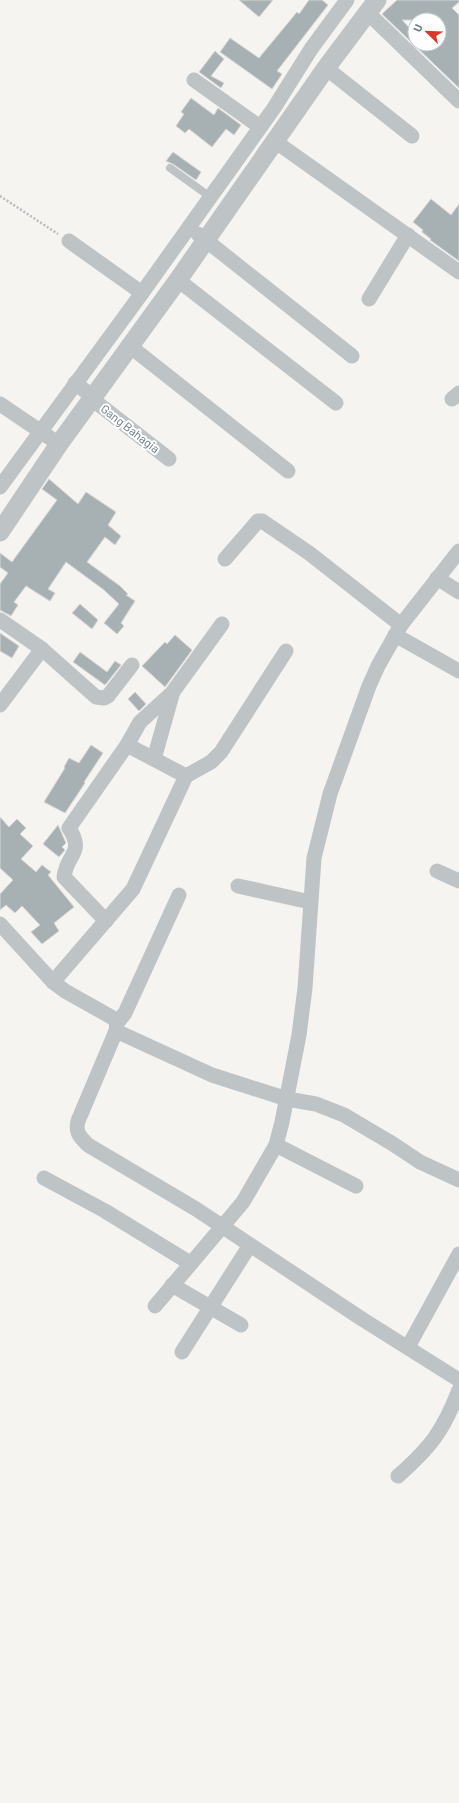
<svg xmlns="http://www.w3.org/2000/svg" width="459" height="1803" viewBox="0 0 459 1803" font-family="Barlow,sans-serif">
  <style>
    .building { fill: #a7b0b3; stroke: #d6d5d3; fill-rule: evenodd }
    .lines { fill: none; stroke-linecap: round; stroke-linejoin: round }
    .path { stroke: #b8bbbd; stroke-width: 2.5; stroke-dasharray: 2 2; stroke-linecap: butt }
    .service { stroke: #bec3c5; stroke-width: 8 }
    .minor { stroke: #bec3c5; stroke-width: 15 }
    .tertiary { stroke: #bec3c5; stroke-width: 19 }
    .labels { text-anchor: middle; stroke-width: 4; stroke-linejoin: round; paint-order: stroke }
    .street-label { font-size: 12px; fill: #657881; stroke: #fff }
  </style>
  <rect width="100%" height="100%" fill="#f5f4f1"/>
  <g class="building">
    <path d="M 239,0 L 273,0 L 259,17 Z"/>
    <path d="M 309,0 L 322,0 L 328,5 L 277,71 L 282,74 L 272,89 L 220,52 L 230,38 L 259,58 L 297,12 L 299,14 Z"/>
    <path d="M 397,0 L 459,0 L 459,2 L 452,8 L 459,15 L 459,88 L 382,14 ZM 402,20 L 439,20 L 439,44 L 415,44 L 415,34 Z"/>
    <path d="M 215,51 L 224,59 L 211,76 L 224,83 L 221,88 L 199,72 Z"/>
    <path d="M 191,98 L 214,115 L 218,108 L 241,125 L 234,135 L 226,129 L 212,147 L 189,129 L 185,133 L 176,126 L 184,114 L 181,112 Z"/>
    <path d="M 173,152 L 201,172 L 196,180 L 173,164 L 166,161 Z"/>
    <path d="M 431,199 L 451,215 L 459,204 L 459,261 L 430,240 L 431,239 L 422,232 L 423,230 L 413,222 Z"/>
    <path d="M 49,479 L 78,504 L 86,492 L 116,512 L 108,525 L 121,536 L 115,545 L 105,537 L 87,562 L 120,586 L 128,594 L 126,595 L 135,601 L 121,623 L 124,626 L 117,634 L 104,623 L 119,604 L 104,590 L 66,562 L 48,589 L 55,593 L 50,601 L 26,586 L 14,602 L 18,605 L 11,616 L 0,610 L 0,584 L 8,573 L 0,567 L 0,553 L 12,562 L 57,500 L 42,489 Z"/>
    <path d="M 80,604 L 98,620 L 92,629 L 72,613 Z"/>
    <path d="M 0,633 L 19,646 L 12,658 L 0,651 Z"/>
    <path d="M 175,635 L 192,650 L 165,687 L 142,666 L 165,642 L 167,644 Z"/>
    <path d="M 80,652 L 107,672 L 115,661 L 121,665 L 105,685 L 73,662 Z"/>
    <path d="M 135,692 L 146,704 L 139,711 L 128,699 Z"/>
    <path d="M 91,745 L 103,753 L 84,782 L 85,783 L 65,813 L 44,802 L 65,768 L 64,767 L 69,758 L 79,763 Z"/>
    <path d="M 0,817 L 9,827 L 17,819 L 26,828 L 20,834 L 33,846 L 21,859 L 36,872 L 42,865 L 51,872 L 48,875 L 74,907 L 54,923 L 59,931 L 42,944 L 31,932 L 40,925 L 22,906 L 15,913 L 6,905 L 0,910 L 0,894 L 13,880 L 0,868 Z"/>
    <path d="M 58,825 L 66,843 L 62,847 L 65,850 L 59,857 L 43,844 Z"/>
  </g>
  <g class="lines">
    <path class="path" d="M 0,196 L 58,234"/>
    <path class="service" d="M 170,168 L 209,196"/>
    <g class="minor">
      <path d="M 367,12 L 459,101"/>
      <path d="M 326,68 L 412,136"/>
      <path d="M 194,80 L 260,127"/>
      <path d="M 276,142 L 459,272"/>
      <path d="M 198,234 L 352,356"/>
      <path d="M 69,241 L 142,293"/>
      <path d="M 178,280 L 336,403"/>
      <path d="M 369,299 L 408,235"/>
      <path d="M 131,347 L 288,471"/>
      <path d="M 75,383 L 88,393 L 92,399 L 169,459"/>
      <path d="M 452,399 L 459,393"/>
      <path d="M 0,404 L 59,444"/>
      <path d="M 0,487 L 142,293 L 274,108 L 311,49 L 347,0"/>
      <path d="M 225,559 L 258,521 L 262,521 L 309,553 L 401,625"/>
      <path d="M 437,578 L 459,592"/>
      <path d="M 0,620 L 42,649 L 96,697 L 104,698 L 108,696 L 132,665"/>
      <path d="M 395,635 L 459,671"/>
      <path d="M 0,705 L 42,649"/>
      <path d="M 127,745 L 186,776"/>
      <path d="M 154,759 L 172,695"/>
      <path d="M 437,871 L 459,881"/>
      <path d="M 238,886 L 310,902"/>
      <path d="M 106,921 L 64,877 C 67,853 85,853 69,828 L 127,745 L 140,722 L 172,693 L 222,624"/>
      <path d="M 0,924 L 53,982 L 65,991 L 113,1018 L 117,1023 L 116,1031 L 78,1121 C 75,1133 80,1137 88,1145 L 196,1209 L 362,1319 L 459,1380"/>
      <path d="M 53,982 L 133,889 L 186,776 L 211,762 L 221,752 L 286,651"/>
      <path d="M 117,1023 L 125,1013 L 179,895"/>
      <path d="M 116,1031 L 212,1075 L 287,1099 L 316,1104 L 344,1115 L 393,1144 L 420,1162 L 459,1180"/>
      <path d="M 276,1145 L 356,1186"/>
      <path d="M 44,1178 L 105,1211 L 190,1263"/>
      <path d="M 172,1285 L 241,1325"/>
      <path d="M 155,1306 L 243,1202 L 276,1145 L 282,1122 L 299,1035 L 305,988 L 314,858 L 330,794 L 369,686 L 378,666 L 401,625 L 459,551"/>
      <path d="M 408,1347 L 459,1254"/>
      <path d="M 182,1352 L 250,1245"/>
      <path d="M 398,1476 C 431,1447 443,1431 459,1390"/>
    </g>
    <path class="tertiary" d="M 0,532 L 59,444 L 178,280 L 326,68 L 377,0"/>
  </g>
  <g class="labels">
    <g class="street-label">
      <text transform="translate(130 429) rotate(38)" y="4">Gang Bahagia</text>
    </g>
  </g>
  <g transform="translate(427 32) rotate(293)"><circle r="19" fill="#ffffff" stroke="#c1c9cd"/>
  <path d="M0-3L7 15L0 10L-7 15Z" fill="#dc3829"/>
  <text y="-6" font-size="11" font-weight="bold" text-anchor="middle" fill="#657881">U</text>
  </g>
</svg>
